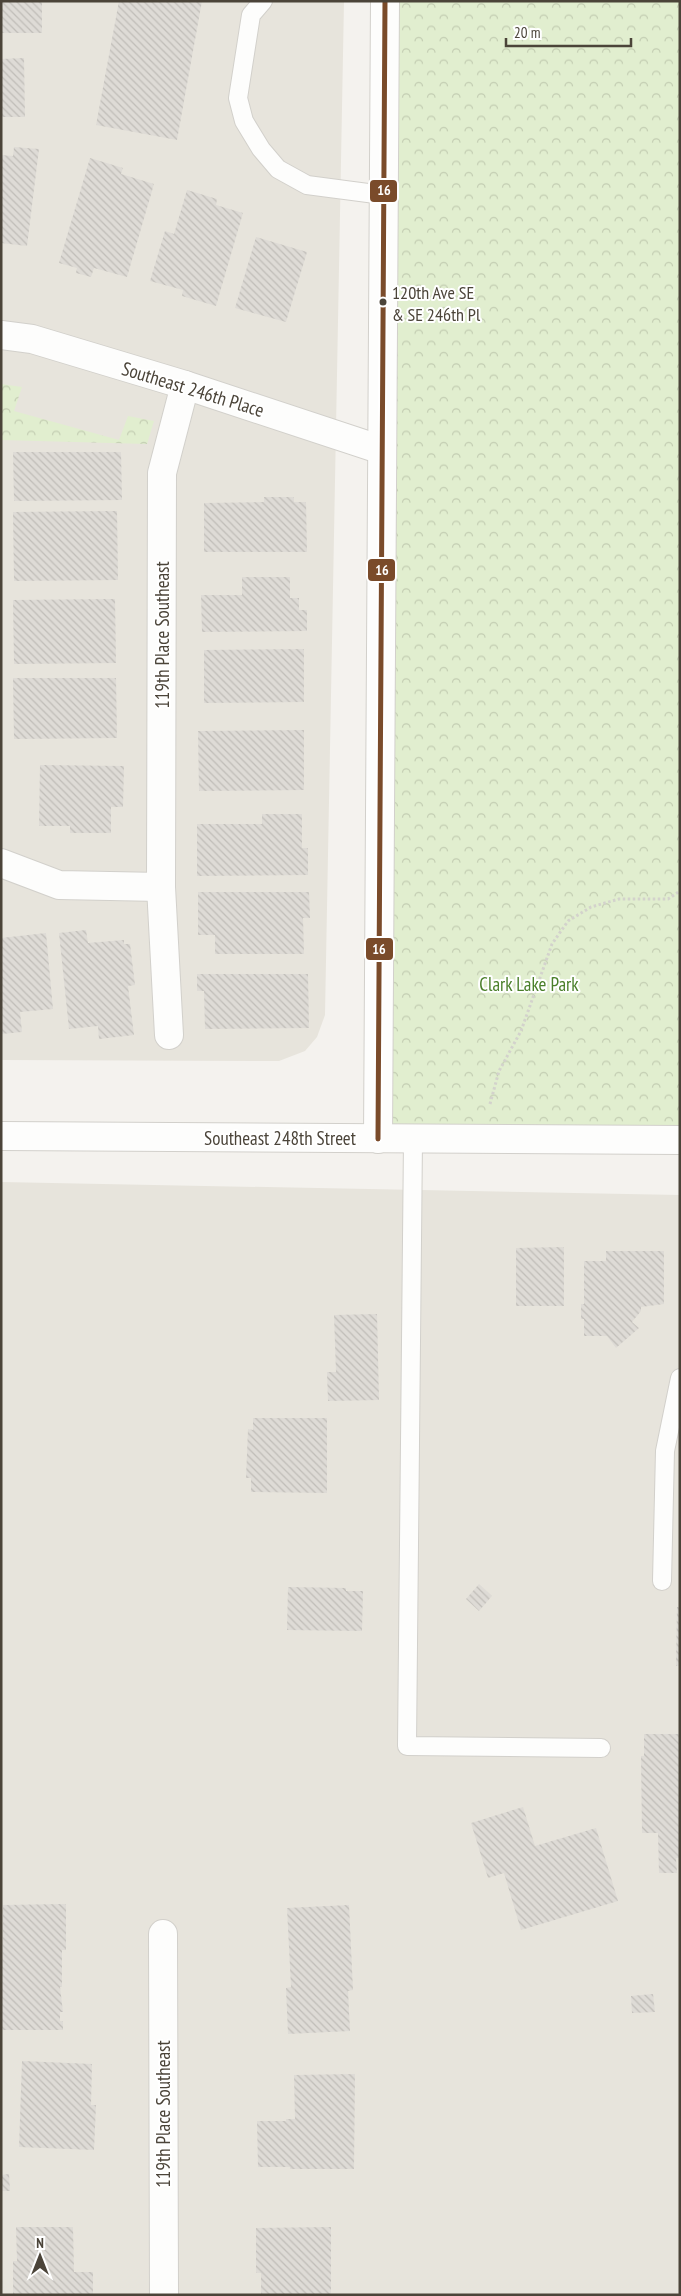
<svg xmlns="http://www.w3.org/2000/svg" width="681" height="2296" viewBox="0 0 681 2296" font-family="'PT Sans Narrow',sans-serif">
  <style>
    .residential { fill: #e7e4dc }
    .park { fill: url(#park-crowns) }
    .building { fill: url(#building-back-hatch) }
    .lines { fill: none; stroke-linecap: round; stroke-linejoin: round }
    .service-casing { stroke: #d2d0cb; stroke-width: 20 }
    .minor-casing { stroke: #d2d0cb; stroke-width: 30 }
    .tertiary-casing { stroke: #d2d0cb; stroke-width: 30 }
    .path { stroke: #d3d2cc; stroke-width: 3; stroke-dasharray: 2.5 2.5; stroke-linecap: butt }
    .service { stroke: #fdfdfc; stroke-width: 18 }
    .minor { stroke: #fdfdfc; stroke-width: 28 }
    .tertiary { stroke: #fdfdfc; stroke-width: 28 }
    .bus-1-casing { stroke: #fff; stroke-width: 9 }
    .bus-1 { stroke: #7a4b2a; stroke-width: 5 }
    .bus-dot { fill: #4b4439; stroke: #fff; stroke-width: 2 }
    .labels { text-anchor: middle; stroke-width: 4; stroke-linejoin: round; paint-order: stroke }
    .bus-label { font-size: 18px; fill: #4b4439; stroke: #fff; text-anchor: start }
    .street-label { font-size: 19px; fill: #4b4439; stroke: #fff }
    .park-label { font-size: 19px; fill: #4a7f2a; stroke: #fff }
    .line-badge { stroke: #fff; stroke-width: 2 }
    .badge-label { font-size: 14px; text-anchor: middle; font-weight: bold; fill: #fff }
  </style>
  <defs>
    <pattern id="park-crowns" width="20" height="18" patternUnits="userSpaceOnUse" patternTransform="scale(1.25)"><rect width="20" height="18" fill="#e1eecf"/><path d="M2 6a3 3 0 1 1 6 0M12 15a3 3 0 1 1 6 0" fill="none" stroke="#c3cdb2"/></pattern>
    <pattern id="building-back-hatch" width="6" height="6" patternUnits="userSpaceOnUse" patternTransform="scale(1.25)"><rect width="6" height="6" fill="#dedbd6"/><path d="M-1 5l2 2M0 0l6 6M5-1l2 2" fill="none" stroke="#c0bdb8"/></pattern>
  </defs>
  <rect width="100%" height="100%" fill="#f4f2ee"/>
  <g class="residential">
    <path d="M 1,1 L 344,1 L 325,1015 L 317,1037 L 305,1051 L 279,1061 L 1,1060 Z"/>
    <path d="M 1,1182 L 680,1195 L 680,2295 L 1,2295 Z"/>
  </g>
  <g class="park">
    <path d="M 385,1 L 680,1 L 680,1140 L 378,1139 Z"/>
    <path d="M 1,384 L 22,387 L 14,411 L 119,440 L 128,416 L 154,421 L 147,444 L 1,440 Z"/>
  </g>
  <g class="building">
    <rect x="1" y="1" width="41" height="32"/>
    <path d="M 119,1 L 202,1 L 177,140 L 96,125 Z"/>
    <path d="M 24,58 L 25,117 L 1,117 L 1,59 Z"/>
    <path d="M 14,147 L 39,149 L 27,246 L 1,243 L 1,155 L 13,156 Z"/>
    <path d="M 90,158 L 123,168 L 121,174 L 154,184 L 127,277 L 94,268 L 91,277 L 76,273 L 77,268 L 59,263 Z"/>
    <path d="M 187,190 L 217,199 L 216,205 L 243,213 L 216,306 L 182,296 L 183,290 L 150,281 L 165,231 L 174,234 Z"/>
    <path d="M 256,237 L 307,252 L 286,322 L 235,308 Z"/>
    <path d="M 13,452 L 121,452 L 122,500 L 14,501 Z"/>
    <path d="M 264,497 L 294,497 L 294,502 L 306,502 L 307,552 L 204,552 L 204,503 L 264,502 Z"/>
    <path d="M 117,511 L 118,580 L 14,581 L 13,512 Z"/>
    <path d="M 242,577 L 290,577 L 290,598 L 299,598 L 299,610 L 307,610 L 307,631 L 202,632 L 201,595 L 242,595 Z"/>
    <path d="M 115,599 L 116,663 L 14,664 L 13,600 Z"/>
    <path d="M 304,649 L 304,702 L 204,703 L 204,650 Z"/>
    <path d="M 13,678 L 116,678 L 117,738 L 14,739 Z"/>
    <path d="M 304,730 L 304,790 L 199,791 L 198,731 Z"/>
    <path d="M 40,765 L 124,766 L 123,807 L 111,807 L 111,833 L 70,833 L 70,826 L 39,826 Z"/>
    <path d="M 262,814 L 302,814 L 302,848 L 308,848 L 308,875 L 197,876 L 197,824 L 262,824 Z"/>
    <path d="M 198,892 L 309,892 L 310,918 L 303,918 L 304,954 L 215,954 L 215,935 L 198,935 Z"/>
    <path d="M 86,930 L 88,943 L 124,940 L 124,944 L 130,944 L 135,985 L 128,986 L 134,1035 L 99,1039 L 98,1026 L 69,1029 L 59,933 Z"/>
    <path d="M 46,933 L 53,1009 L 20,1012 L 22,1032 L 1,1034 L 1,938 Z"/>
    <path d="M 197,974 L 308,974 L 309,1028 L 205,1029 L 204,991 L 197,991 Z"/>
    <path d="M 564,1247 L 564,1306 L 516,1306 L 516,1248 Z"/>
    <path d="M 606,1251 L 664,1251 L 664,1304 L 641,1307 L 641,1311 L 632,1322 L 639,1328 L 616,1348 L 607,1336 L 584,1336 L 584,1319 L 581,1319 L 581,1304 L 584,1304 L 584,1261 L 606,1261 Z"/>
    <path d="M 377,1314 L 379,1400 L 328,1401 L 327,1372 L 336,1372 L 334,1315 Z"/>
    <path d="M 253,1418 L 327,1418 L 327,1493 L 251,1492 L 251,1478 L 246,1478 L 248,1429 L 253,1430 Z"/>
    <path d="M 479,1584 L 492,1596 L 479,1611 L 466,1599 Z"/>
    <path d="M 288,1587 L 346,1588 L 346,1591 L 363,1591 L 362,1631 L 287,1630 Z"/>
    <path d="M 677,1607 L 680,1607 L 680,1666 L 676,1666 Z"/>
    <path d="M 644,1734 L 680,1734 L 680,1858 L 676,1858 L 677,1873 L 659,1873 L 658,1833 L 642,1833 L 641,1756 L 644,1756 Z"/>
    <path d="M 523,1807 L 535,1846 L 596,1828 L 618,1901 L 521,1930 L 504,1873 L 488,1878 L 471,1823 Z"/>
    <path d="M 66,1904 L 66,1950 L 62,1950 L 62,1987 L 60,1987 L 63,2012 L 60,2012 L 60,2021 L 63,2021 L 63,2030 L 1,2030 L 3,1905 Z"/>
    <path d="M 349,1905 L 353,1990 L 348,1991 L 350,2031 L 288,2034 L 286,1988 L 291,1987 L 287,1908 Z"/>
    <path d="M 653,1994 L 655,2012 L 632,2013 L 631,1996 Z"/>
    <path d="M 22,2061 L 92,2064 L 91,2105 L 96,2105 L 94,2150 L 19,2147 Z"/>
    <path d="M 355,2074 L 354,2169 L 290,2169 L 290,2167 L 258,2167 L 257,2121 L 286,2121 L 286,2119 L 295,2119 L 294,2075 Z"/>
    <path d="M 9,2174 L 10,2191 L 1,2191 L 1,2175 Z"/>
    <path d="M 16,2227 L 73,2227 L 74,2272 L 93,2272 L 93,2295 L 13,2295 L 13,2261 L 17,2261 Z"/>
    <path d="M 331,2227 L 331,2295 L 261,2295 L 261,2273 L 256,2273 L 256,2228 Z"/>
  </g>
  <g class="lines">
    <defs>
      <g id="service">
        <path d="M 263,1 L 251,15 L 238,98 L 244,121 L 261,149 L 278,169 L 307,185 L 383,195"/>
        <path d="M 413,1139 L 407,1746 L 601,1748"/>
        <path d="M 662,1581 L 665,1451 L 680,1378"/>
      </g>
      <g id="minor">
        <path d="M 1,335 L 32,339 L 185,385 L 382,450"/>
        <path d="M 1,863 L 59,885 L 161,887"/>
        <path d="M 169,1035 L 161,887 L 162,473 L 185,385"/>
        <path d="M 163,1934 L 164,2295"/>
      </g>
      <g id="tertiary">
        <path d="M 1,1136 L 680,1140"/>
        <path d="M 378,1139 L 385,1"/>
      </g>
    </defs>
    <use href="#service" class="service-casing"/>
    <use href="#minor" class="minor-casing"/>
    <use href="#tertiary" class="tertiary-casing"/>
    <path class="path" d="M 490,1104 L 499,1071 L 521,1031 L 552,944 L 568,921 L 591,907 L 619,899 L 668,899 L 680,891"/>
    <use href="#service" class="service"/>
    <use href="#minor" class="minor"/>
    <use href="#tertiary" class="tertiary"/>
    <defs>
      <path id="bus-1" d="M 378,1139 L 385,1"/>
    </defs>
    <use href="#bus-1" class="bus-1-casing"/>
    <use href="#bus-1" class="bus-1"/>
  </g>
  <circle class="bus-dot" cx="383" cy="302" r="4.5"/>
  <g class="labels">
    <g class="bus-label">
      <text x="392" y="299">120th Ave SE<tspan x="392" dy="22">&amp; SE 246th Pl</tspan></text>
    </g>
    <g class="street-label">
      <text transform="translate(193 389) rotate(17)" y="7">Southeast 246th Place</text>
      <text transform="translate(162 635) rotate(-90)" y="7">119th Place Southeast</text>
      <text x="280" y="1145">Southeast 248th Street</text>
      <text transform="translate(163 2114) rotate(-90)" y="7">119th Place Southeast</text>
    </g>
    <g class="park-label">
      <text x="529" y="991">Clark Lake Park</text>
    </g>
  </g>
  <g class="line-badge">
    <rect x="369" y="179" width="29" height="24" rx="5" fill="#7a4b2a"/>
    <rect x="367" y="558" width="29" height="24" rx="5" fill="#7a4b2a"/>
    <rect x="365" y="937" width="29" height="24" rx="5" fill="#7a4b2a"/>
  </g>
  <g class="badge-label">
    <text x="384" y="195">16</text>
    <text x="382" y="575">16</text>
    <text x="379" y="954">16</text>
  </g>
  <rect width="681" height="2296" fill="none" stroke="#4b4439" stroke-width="5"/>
  <g transform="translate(40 2256)" stroke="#ffffff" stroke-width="4" paint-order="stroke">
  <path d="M0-4L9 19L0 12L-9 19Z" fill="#4b4439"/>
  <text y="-8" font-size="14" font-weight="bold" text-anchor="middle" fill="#4b4439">N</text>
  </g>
  <path d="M506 38v8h125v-8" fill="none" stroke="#4b4439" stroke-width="2.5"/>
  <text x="514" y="38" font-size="15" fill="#4b4439" stroke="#ffffff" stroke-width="4" paint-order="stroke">20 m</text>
</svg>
